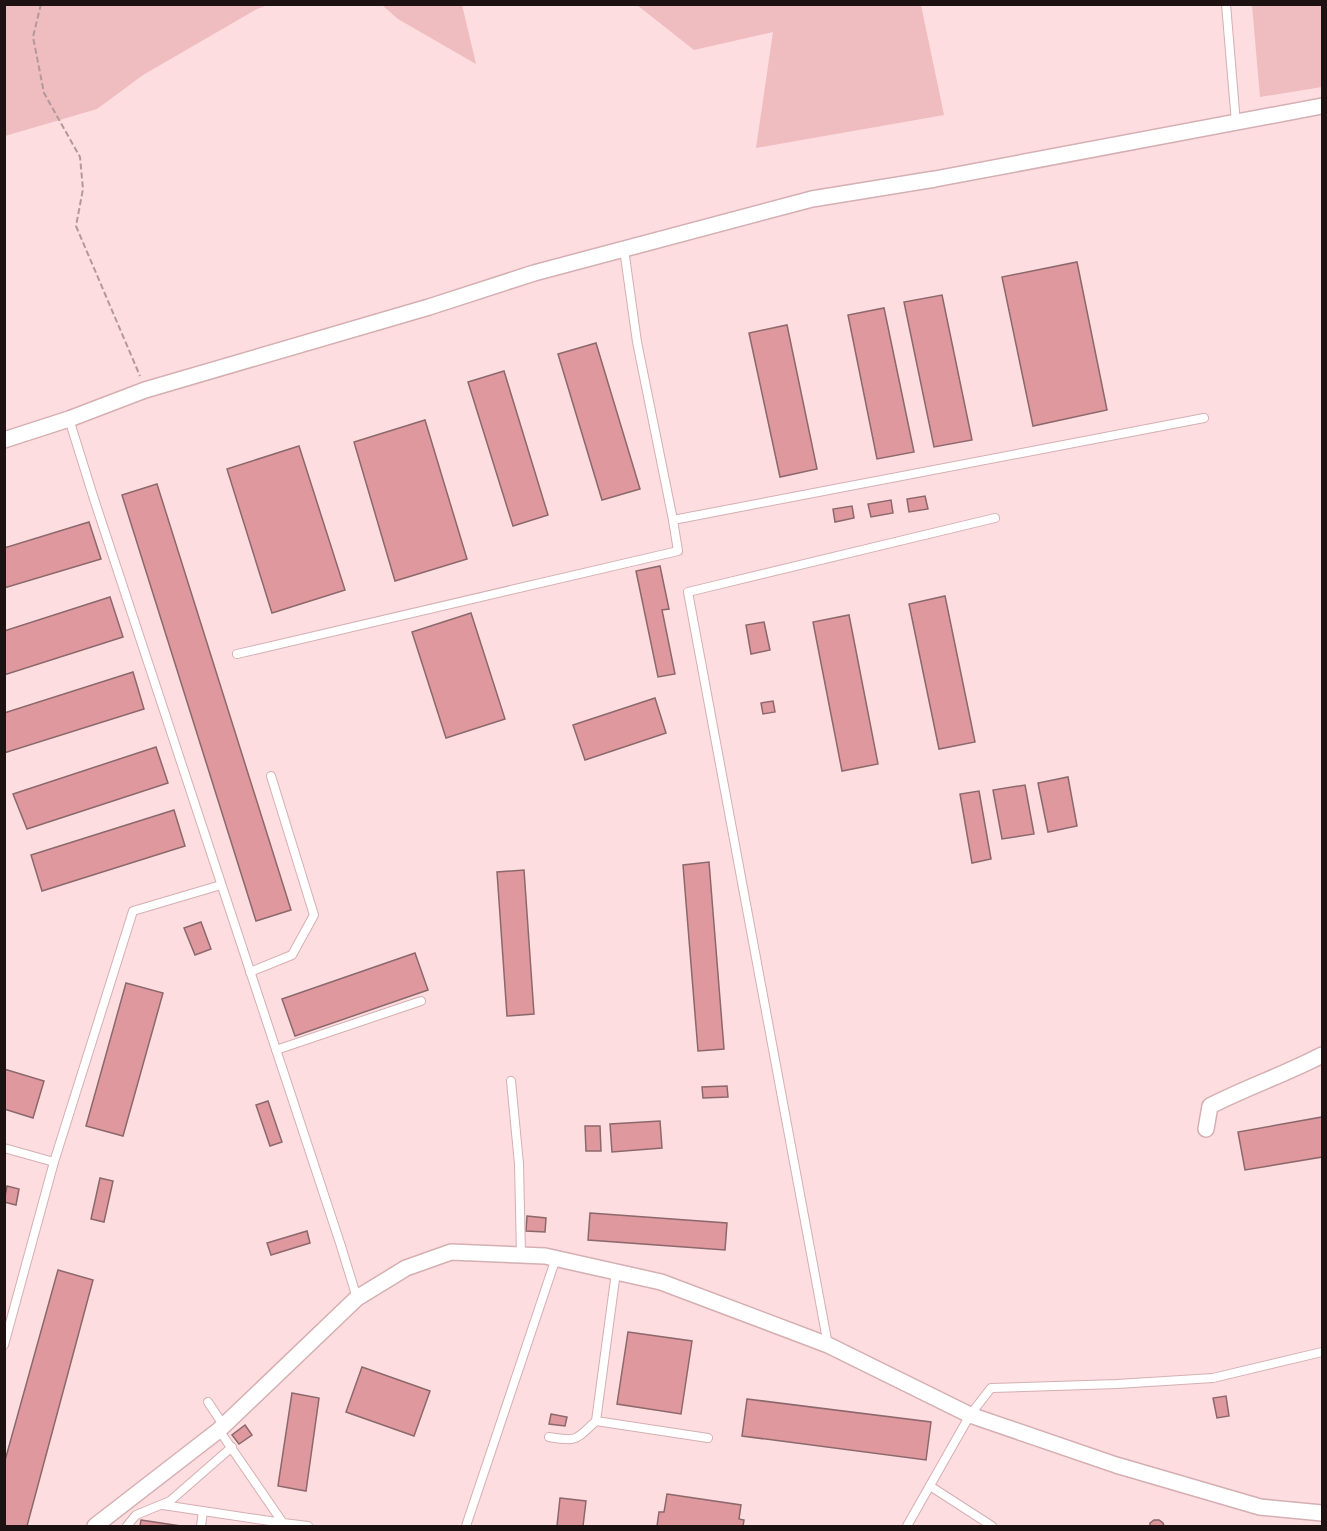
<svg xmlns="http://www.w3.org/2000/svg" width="1327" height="1531" viewBox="0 0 1327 1531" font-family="Spectral,serif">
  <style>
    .green { fill: #efbcc0 }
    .building { fill: #e0989f; stroke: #8b686b; stroke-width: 1.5 }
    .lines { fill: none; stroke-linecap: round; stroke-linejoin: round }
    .service-casing { stroke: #d5afb2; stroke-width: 10 }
    .minor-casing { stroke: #d5afb2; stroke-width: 18 }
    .path { stroke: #b3999b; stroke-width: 2; stroke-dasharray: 6 3; stroke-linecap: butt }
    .service { stroke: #fff; stroke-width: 8 }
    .minor { stroke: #fff; stroke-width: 15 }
  </style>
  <rect width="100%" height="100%" fill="#fddddf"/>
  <g class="green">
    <path d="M 5,4 L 268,4 L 268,5 L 257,9 L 143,75 L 97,109 L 5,136 Z"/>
    <path d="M 382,5 L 462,5 L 476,64 L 398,19 Z"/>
    <path d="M 637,5 L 921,5 L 944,115 L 756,148 L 773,32 L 694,50 Z"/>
    <path d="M 1252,5 L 1322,5 L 1322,87 L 1260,97 Z"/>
  </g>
  <g class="building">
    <path d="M 1077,262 L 1107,410 L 1033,426 L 1002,277 Z"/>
    <path d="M 942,295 L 972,440 L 934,447 L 904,302 Z"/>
    <path d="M 884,308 L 914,452 L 877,459 L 848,315 Z"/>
    <path d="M 787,325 L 817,469 L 780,477 L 749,333 Z"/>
    <path d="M 596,343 L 640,489 L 602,500 L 558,354 Z"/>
    <path d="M 504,371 L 548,515 L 513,526 L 468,382 Z"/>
    <path d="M 425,420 L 467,559 L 395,581 L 354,442 Z"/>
    <path d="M 299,446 L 345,590 L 272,613 L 227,469 Z"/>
    <path d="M 157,484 L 291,910 L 256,921 L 122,495 Z"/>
    <path d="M 925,496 L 928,509 L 909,512 L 907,499 Z"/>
    <path d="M 891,500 L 893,513 L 871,517 L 868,504 Z"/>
    <path d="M 852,506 L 854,518 L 835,522 L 833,509 Z"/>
    <path d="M 89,522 L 101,559 L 4,588 L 4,548 Z"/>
    <path d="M 660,566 L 669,609 L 662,610 L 675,674 L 658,677 L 636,571 Z"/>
    <path d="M 945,596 L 975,742 L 939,749 L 909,604 Z"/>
    <path d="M 110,597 L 123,637 L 4,675 L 4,631 Z"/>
    <path d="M 471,613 L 505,719 L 446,738 L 412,632 Z"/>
    <path d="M 849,615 L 878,764 L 842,771 L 813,622 Z"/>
    <path d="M 764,622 L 770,650 L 751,654 L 746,625 Z"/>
    <path d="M 133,672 L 144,709 L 4,753 L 4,713 Z"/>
    <path d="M 655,698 L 666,733 L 585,760 L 573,725 Z"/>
    <path d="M 773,701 L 775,712 L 763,714 L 761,703 Z"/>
    <path d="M 156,747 L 168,783 L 27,829 L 13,794 Z"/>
    <path d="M 1068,777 L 1077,826 L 1048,832 L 1038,783 Z"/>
    <path d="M 1025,785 L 1034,834 L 1002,839 L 993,790 Z"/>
    <path d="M 979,791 L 991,859 L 972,863 L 960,794 Z"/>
    <path d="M 174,810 L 185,846 L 42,891 L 31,855 Z"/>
    <path d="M 709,862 L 724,1049 L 698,1051 L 683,865 Z"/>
    <path d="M 524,870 L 534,1014 L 507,1016 L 497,872 Z"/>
    <path d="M 201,922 L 211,949 L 195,955 L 184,928 Z"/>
    <path d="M 415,953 L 428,990 L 295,1036 L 282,999 Z"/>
    <path d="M 126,983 L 163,993 L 123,1136 L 86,1126 Z"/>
    <path d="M 4,1069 L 44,1081 L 33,1118 L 4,1109 Z"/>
    <path d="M 727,1086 L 728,1097 L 703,1098 L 702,1087 Z"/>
    <path d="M 268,1101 L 282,1142 L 270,1146 L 256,1105 Z"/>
    <path d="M 1322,1117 L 1322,1157 L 1245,1170 L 1238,1132 Z"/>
    <path d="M 660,1121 L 662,1148 L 612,1152 L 610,1124 Z"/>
    <path d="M 585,1126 L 600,1126 L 601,1151 L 586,1151 Z"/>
    <path d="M 100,1178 L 113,1181 L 104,1222 L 91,1219 Z"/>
    <path d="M 7,1186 L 19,1189 L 16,1205 L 4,1202 Z"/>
    <path d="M 590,1213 L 727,1223 L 725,1250 L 588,1240 Z"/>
    <path d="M 527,1216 L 546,1218 L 545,1232 L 526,1231 Z"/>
    <path d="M 307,1231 L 310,1243 L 271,1255 L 267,1243 Z"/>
    <path d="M 58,1270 L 93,1280 L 27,1526 L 4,1526 L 4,1464 Z"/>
    <path d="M 628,1332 L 692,1341 L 681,1414 L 617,1404 Z"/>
    <path d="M 362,1367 L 430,1391 L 414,1436 L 346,1412 Z"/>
    <path d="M 292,1393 L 319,1398 L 306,1491 L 278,1486 Z"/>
    <path d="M 1226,1396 L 1229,1416 L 1217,1418 L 1213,1398 Z"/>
    <path d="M 747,1399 L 931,1422 L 926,1460 L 742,1436 Z"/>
    <path d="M 551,1414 L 567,1417 L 565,1426 L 549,1424 Z"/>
    <path d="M 245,1425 L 252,1435 L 239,1444 L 232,1435 Z"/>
    <path d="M 667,1494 L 741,1505 L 739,1519 L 744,1520 L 743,1526 L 657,1526 L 659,1512 L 664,1512 Z"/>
    <path d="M 560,1498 L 586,1501 L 583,1526 L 557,1526 Z"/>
    <path d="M 141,1520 L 181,1526 L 140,1526 Z"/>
    <path d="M 1154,1520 L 1159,1520 L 1163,1523 L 1164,1526 L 1150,1526 L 1150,1523 Z"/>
  </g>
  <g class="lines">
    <defs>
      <g id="service">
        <path d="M 1226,4 L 1236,123"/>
        <path d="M 624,249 L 637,342 L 673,520 L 1204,418"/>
        <path d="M 69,419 L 94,499 L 340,1243 L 357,1298"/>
        <path d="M 237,654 L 678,551 L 673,520"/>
        <path d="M 250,972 L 292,955 L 314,915 L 271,776"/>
        <path d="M 276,1050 L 421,1001"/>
        <path d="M 511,1081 L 519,1164 L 521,1255"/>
        <path d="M 4,1148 L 54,1162"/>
        <path d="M 616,1272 L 596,1421 L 708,1438"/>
        <path d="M 4,1345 L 54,1162 L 133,911 L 221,885"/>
        <path d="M 828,1345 L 688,592 L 995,518"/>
        <path d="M 208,1402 L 224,1426"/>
        <path d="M 219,1430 L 283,1523 L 308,1526"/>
        <path d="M 549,1437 C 578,1442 575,1440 596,1421"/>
        <path d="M 930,1486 L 992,1526"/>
        <path d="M 163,1505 L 283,1523"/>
        <path d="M 127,1526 L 136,1515 L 170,1501 L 232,1447"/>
        <path d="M 201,1526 L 203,1511"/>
        <path d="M 466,1526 L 556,1258"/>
        <path d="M 907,1526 L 970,1415 L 991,1388 L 1117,1384 L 1213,1378 L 1322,1352"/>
      </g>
      <g id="minor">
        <path d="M 4,440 L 69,419 L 145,390 L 429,307 L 534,273 L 812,199 L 935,179 L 1322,106"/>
        <path d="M 1206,1129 L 1210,1106 C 1247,1087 1286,1074 1322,1055"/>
        <path d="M 95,1526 L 219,1430 L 357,1298 L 406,1268 L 451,1252 L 545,1256 L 661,1282 L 828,1345 L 970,1415 L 1116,1465 L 1260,1507 L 1322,1513"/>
      </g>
    </defs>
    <use href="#service" class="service-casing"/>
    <use href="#minor" class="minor-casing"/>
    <path class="path" d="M 41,4 L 33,37 L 44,93 L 80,157 L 83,189 L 76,226 L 140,376"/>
    <use href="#service" class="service"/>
    <use href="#minor" class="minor"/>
  </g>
  <rect width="1327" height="1531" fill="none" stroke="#1e1112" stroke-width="12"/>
</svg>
